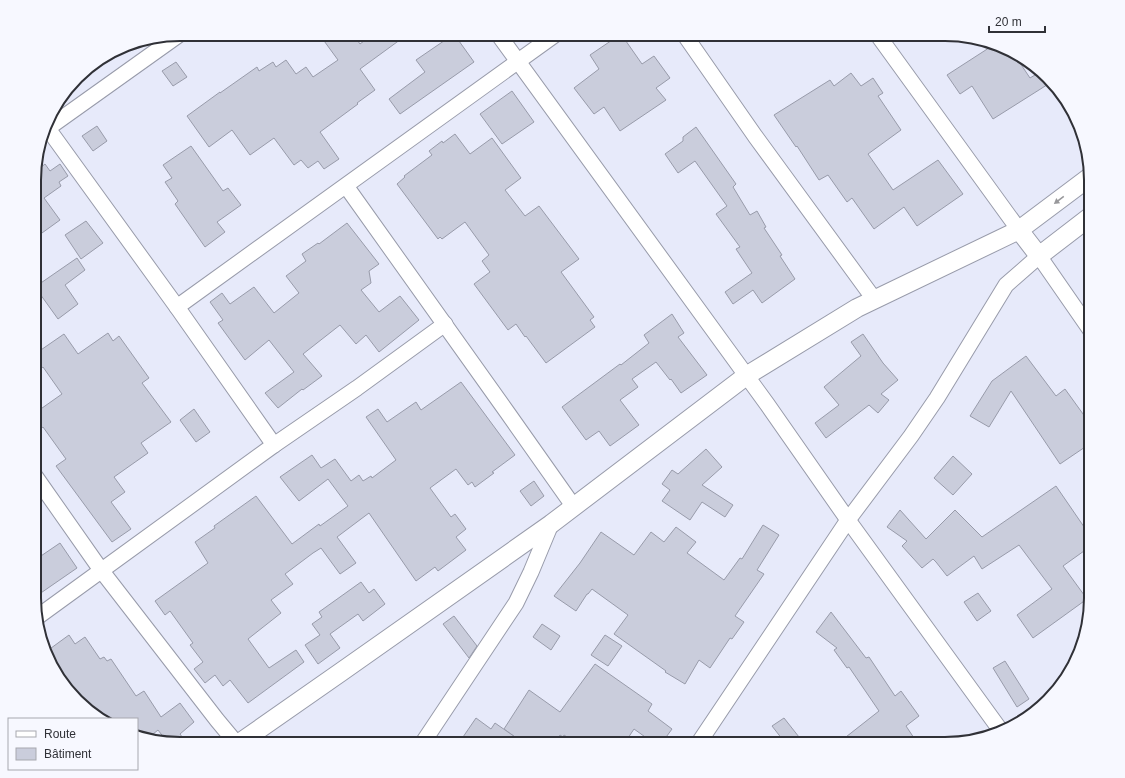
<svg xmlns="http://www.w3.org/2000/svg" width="1125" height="778" viewBox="0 0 1125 778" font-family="Helvetica,sans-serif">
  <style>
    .building { fill: #cacddc; stroke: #989baa }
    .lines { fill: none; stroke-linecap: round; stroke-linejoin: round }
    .minor-casing { stroke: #989baa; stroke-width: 17 }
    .tertiary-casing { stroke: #989baa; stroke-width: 20 }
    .minor { stroke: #fff; stroke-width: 15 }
    .tertiary { stroke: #fff; stroke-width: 18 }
    .oneway { fill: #98989b }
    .rim { fill: none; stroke: #303137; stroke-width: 2 }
  </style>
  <rect width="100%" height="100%" fill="#e7eafa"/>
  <g class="building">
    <path d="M 319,34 L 353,34 L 360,44 L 373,34 L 408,34 L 360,69 L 375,90 L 357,103 L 358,104 L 320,132 L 339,159 L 324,169 L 318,161 L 308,168 L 301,160 L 294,165 L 274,138 L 250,155 L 232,130 L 209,147 L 187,116 L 220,92 L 220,93 L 257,67 L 259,71 L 273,62 L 276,67 L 286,60 L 296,74 L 306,67 L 313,77 L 338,60 Z"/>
    <path d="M 454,34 L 474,62 L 400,114 L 389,99 L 425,72 L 416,60 Z"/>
    <path d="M 621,34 L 642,64 L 654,56 L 670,78 L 656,88 L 666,100 L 620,131 L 604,107 L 594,114 L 574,88 L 599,69 L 590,55 Z"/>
    <path d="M 995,44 L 1014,54 L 1030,78 L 1040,72 L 1050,83 L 993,119 L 972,86 L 960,94 L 947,75 Z"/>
    <path d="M 176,62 L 187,77 L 173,86 L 162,71 Z"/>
    <path d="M 851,73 L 861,86 L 873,78 L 883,93 L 878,96 L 901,130 L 868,154 L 893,190 L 938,160 L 963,194 L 917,226 L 904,207 L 874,229 L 852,198 L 847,202 L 828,175 L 819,180 L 797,146 L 796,147 L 774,115 L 830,80 L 834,86 Z"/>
    <path d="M 512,91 L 534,122 L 502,144 L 480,114 Z"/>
    <path d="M 97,126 L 107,141 L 93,151 L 82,136 Z"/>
    <path d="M 696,127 L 736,184 L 733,187 L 750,215 L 757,211 L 766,227 L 764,228 L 782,255 L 780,256 L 795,279 L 762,303 L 753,290 L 733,304 L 725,292 L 752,273 L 736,249 L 740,247 L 716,214 L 727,206 L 695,161 L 678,173 L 665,154 L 683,141 L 683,137 Z"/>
    <path d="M 455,134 L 470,154 L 492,138 L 521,178 L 505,190 L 525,216 L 539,206 L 579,259 L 561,272 L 594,317 L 590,320 L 595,327 L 546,363 L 526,336 L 525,337 L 516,324 L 508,330 L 474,284 L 490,272 L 482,261 L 489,255 L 465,222 L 442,239 L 440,237 L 438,239 L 397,184 L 405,177 L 404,176 L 432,155 L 429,151 L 442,141 L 443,143 Z"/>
    <path d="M 191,146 L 223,191 L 228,188 L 241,205 L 217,222 L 225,232 L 205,247 L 175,204 L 178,201 L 165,182 L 172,178 L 163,165 Z"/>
    <path d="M 45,164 L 50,171 L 60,164 L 68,176 L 59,182 L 61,186 L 44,198 L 60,220 L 35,238 L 35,172 Z"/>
    <path d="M 86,221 L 103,243 L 81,259 L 65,235 Z"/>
    <path d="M 347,223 L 379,264 L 369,271 L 371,283 L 361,290 L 379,312 L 400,296 L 419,320 L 379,352 L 366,335 L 356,344 L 340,325 L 303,354 L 322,376 L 303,390 L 302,389 L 278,408 L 265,393 L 294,372 L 269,340 L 245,360 L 218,323 L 223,320 L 210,302 L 222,293 L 230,304 L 254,287 L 274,313 L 299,293 L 286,276 L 306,261 L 302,254 L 318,243 L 319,244 Z"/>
    <path d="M 77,258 L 85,270 L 65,285 L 78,304 L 58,319 L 35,287 Z"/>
    <path d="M 672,314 L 684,333 L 678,337 L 707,375 L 681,393 L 671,379 L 670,380 L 656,362 L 632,379 L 638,387 L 620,400 L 639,425 L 610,446 L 599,431 L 586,440 L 562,407 L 620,364 L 621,365 L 649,343 L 644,335 Z"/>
    <path d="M 108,333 L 113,341 L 119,336 L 149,378 L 142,383 L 171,422 L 141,443 L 148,453 L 114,477 L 125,492 L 111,502 L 131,529 L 112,542 L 56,466 L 66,459 L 43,427 L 35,433 L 35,413 L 62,394 L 43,367 L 35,373 L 35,354 L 64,334 L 78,354 Z"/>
    <path d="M 863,334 L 883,363 L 898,380 L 881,394 L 889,400 L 878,413 L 869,405 L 826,438 L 815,423 L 839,405 L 824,387 L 861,356 L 851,342 Z"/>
    <path d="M 1026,356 L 1056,396 L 1065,389 L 1091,425 L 1091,443 L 1060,464 L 1011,391 L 989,427 L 970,416 L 992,381 Z"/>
    <path d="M 461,382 L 515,455 L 492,472 L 494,473 L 475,487 L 472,482 L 468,485 L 456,469 L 430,488 L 451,517 L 455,514 L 466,529 L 456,537 L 466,550 L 438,571 L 435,567 L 416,581 L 369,513 L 337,537 L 356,563 L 340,574 L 321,548 L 313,553 L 285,574 L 293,584 L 271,600 L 281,613 L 248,639 L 269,668 L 296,650 L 304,662 L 248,703 L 230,680 L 223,686 L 215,675 L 205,683 L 194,669 L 203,662 L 190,645 L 193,643 L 170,611 L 165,615 L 155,601 L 208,563 L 195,542 L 215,528 L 214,526 L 256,496 L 292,544 L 319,524 L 320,526 L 348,506 L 328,479 L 299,501 L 280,477 L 312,455 L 321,468 L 335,459 L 351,481 L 359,475 L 363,481 L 371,476 L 372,478 L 396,460 L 366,417 L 378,409 L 387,422 L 416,402 L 421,410 Z"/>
    <path d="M 194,409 L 210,432 L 196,442 L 180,420 Z"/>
    <path d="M 706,449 L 722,467 L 702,485 L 733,505 L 725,517 L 702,502 L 690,520 L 662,501 L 670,490 L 662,484 L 672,470 L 678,474 Z"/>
    <path d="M 953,456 L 972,474 L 953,495 L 934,478 Z"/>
    <path d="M 534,481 L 544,496 L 531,506 L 520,491 Z"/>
    <path d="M 1056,486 L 1091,537 L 1091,546 L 1063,566 L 1087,599 L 1033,638 L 1017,615 L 1052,589 L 1019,545 L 982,569 L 974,556 L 947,576 L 936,562 L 933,559 L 922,568 L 902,546 L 907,541 L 887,527 L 900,510 L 926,539 L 955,510 L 982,537 Z"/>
    <path d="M 763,525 L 779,535 L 757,570 L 764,574 L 735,616 L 744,622 L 732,639 L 730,638 L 710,668 L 699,660 L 685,684 L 665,672 L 666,671 L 614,634 L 628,615 L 592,589 L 588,594 L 587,594 L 576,611 L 554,596 L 580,563 L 601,532 L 634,555 L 651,532 L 664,542 L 676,527 L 696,542 L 687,553 L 724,580 L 740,558 L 742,559 Z"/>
    <path d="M 60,543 L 77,568 L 35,597 L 35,560 Z"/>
    <path d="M 361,582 L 369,593 L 374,589 L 385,604 L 363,621 L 358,614 L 330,634 L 340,648 L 318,664 L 305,645 L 320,635 L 312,624 L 322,617 L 319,612 Z"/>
    <path d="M 978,593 L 991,611 L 977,621 L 964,602 Z"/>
    <path d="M 831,612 L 866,658 L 869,657 L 895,696 L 901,691 L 919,716 L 906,726 L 918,744 L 837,744 L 879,711 L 849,667 L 847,668 L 834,650 L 837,648 L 816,632 Z"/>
    <path d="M 454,616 L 477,646 L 469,658 L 443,624 Z"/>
    <path d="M 542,624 L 560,636 L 551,650 L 533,637 Z"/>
    <path d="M 69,635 L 75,644 L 85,637 L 100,659 L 104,657 L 107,661 L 111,659 L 136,696 L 144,691 L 161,717 L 180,703 L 194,722 L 180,734 L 187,744 L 168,743 L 158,730 L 147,739 L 137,737 L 137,719 L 101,719 L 91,714 L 54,671 L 47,651 Z"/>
    <path d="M 605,635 L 622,646 L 608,666 L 591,655 Z"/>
    <path d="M 1005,661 L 1029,699 L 1017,707 L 993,668 Z"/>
    <path d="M 595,664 L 652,704 L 648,711 L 672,729 L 661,744 L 655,744 L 634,729 L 624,744 L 578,744 L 564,735 L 563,737 L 560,735 L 554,744 L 525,744 L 504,729 L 529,690 L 560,712 Z"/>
    <path d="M 476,718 L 491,729 L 495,723 L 525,744 L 473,744 L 463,737 Z"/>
    <path d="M 784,718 L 799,737 L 790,744 L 786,744 L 772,726 Z"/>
  </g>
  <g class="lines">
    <defs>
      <g id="minor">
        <path d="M 498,34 L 767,404 L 848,520 L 1001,731"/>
        <path d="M 684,34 L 755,136 L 874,299"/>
        <path d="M 877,34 L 1019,230"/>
        <path d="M 46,126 L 177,307 L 274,445"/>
        <path d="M 44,131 L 180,34"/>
        <path d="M 346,186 L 507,412 L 574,507"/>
        <path d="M 177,307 L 556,34"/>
        <path d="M 35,476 L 101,570 L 217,720 L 237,744"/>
        <path d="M 36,618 L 274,445 L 357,388 L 445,324"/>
        <path d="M 422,744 L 516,603 L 531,572 L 551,524"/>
        <path d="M 698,744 L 848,520 L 911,436 L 937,398 L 1006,285 L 1039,256 L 1091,331"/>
      </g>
      <g id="tertiary">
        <path d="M 1019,230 L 1039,256 L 1091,216"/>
        <path d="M 238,744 L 341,672 L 551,524 L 746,376 L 857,308 L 1019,230 L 1091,176"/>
      </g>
    </defs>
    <use href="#minor" class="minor-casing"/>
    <use href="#tertiary" class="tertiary-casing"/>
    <use href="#minor" class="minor"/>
    <use href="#tertiary" class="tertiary"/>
  </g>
  <defs><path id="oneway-solid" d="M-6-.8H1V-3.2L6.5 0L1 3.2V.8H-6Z"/></defs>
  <use class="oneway" href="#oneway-solid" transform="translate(1059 200) rotate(143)"/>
  <path d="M0 0H1125V778H0ZM180 41H945A139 139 0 0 1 1084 180V598A139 139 0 0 1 945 737H180A139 139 0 0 1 41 598V180A139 139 0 0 1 180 41Z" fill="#f7f8ff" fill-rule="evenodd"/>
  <path class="rim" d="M180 41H945A139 139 0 0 1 1084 180V598A139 139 0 0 1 945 737H180A139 139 0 0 1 41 598V180A139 139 0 0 1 180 41Z"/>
  <rect x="8" y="718" width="130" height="52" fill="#f7f8ff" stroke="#a7a8af"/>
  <rect x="16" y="731" width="20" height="6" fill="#ffffff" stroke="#a7a8af"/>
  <text x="44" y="738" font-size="12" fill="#303137">Route</text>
  <rect x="16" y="748" width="20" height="12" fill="#cacddc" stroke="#a7a8af"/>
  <text x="44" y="758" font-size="12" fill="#303137">Bâtiment</text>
  <path d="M989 26v6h56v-6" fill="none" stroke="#303137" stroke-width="2"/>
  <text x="995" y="26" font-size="12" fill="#303137" stroke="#f7f8ff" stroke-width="3" paint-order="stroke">20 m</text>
</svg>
